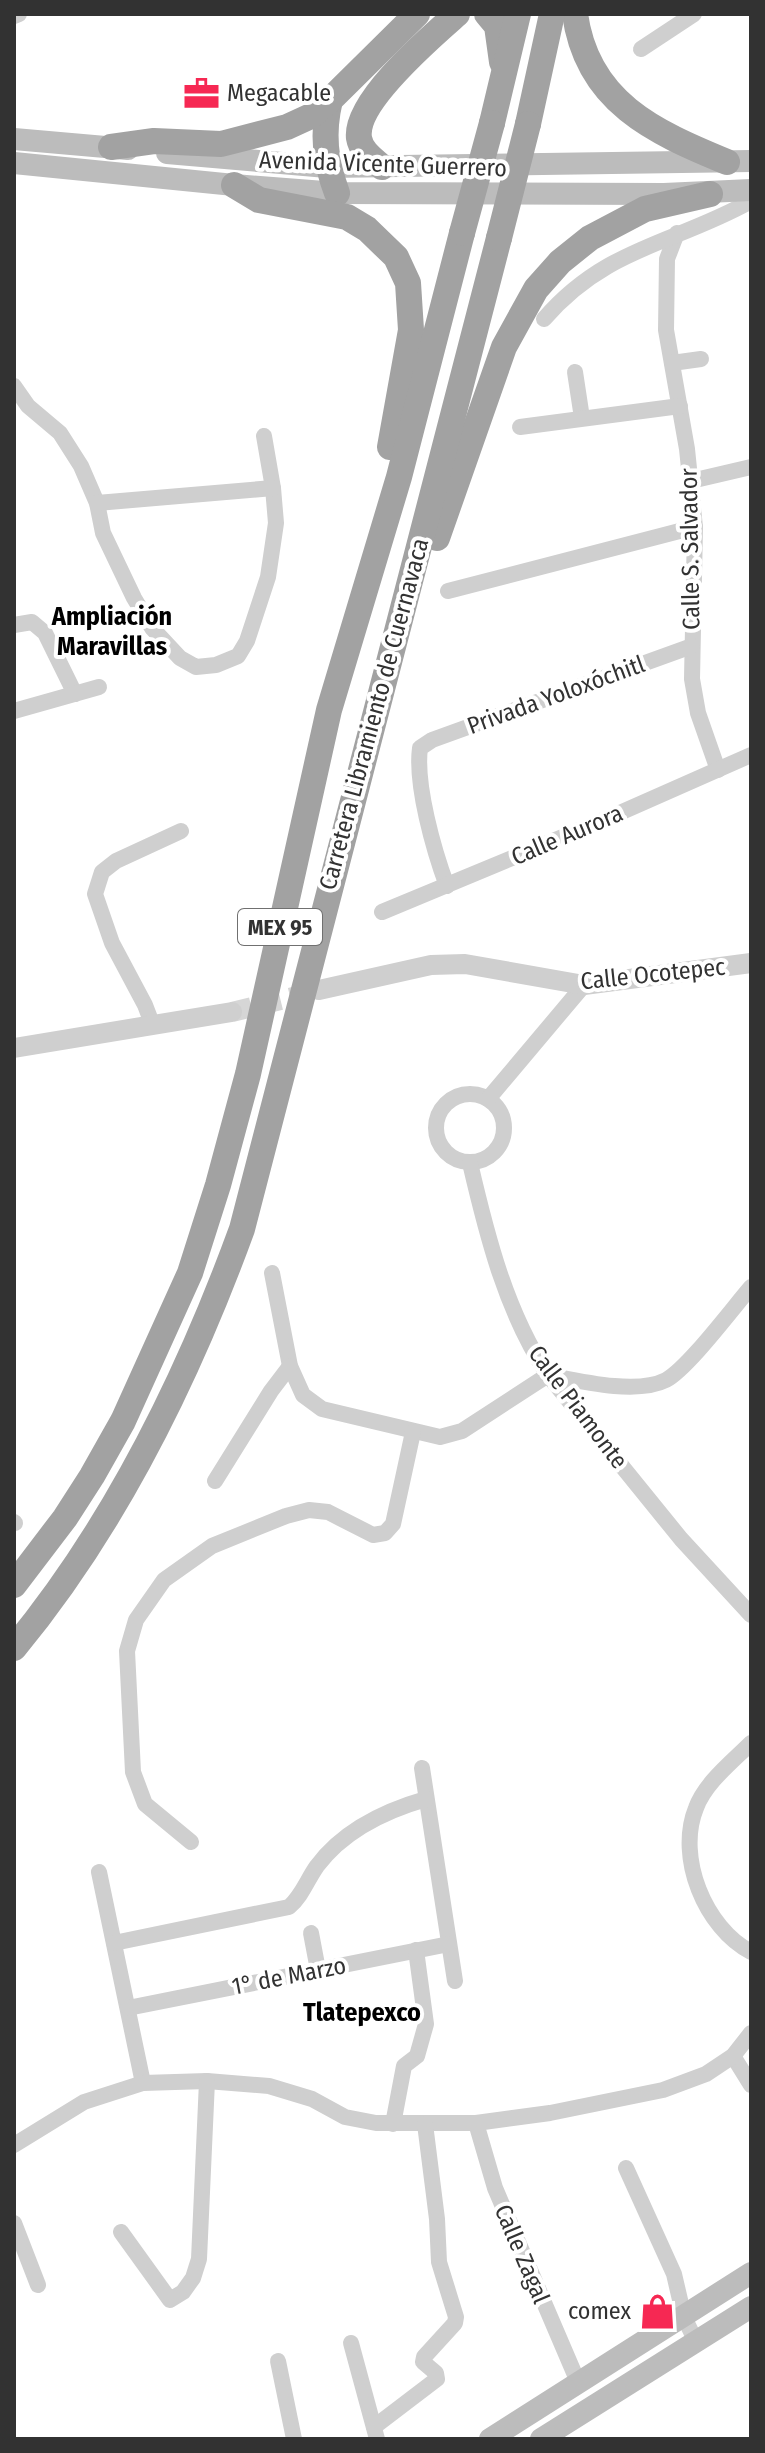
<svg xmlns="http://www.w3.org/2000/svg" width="765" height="2453" viewBox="0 0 765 2453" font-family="'Fira Sans Condensed',sans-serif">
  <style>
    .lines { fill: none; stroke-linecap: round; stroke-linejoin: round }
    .tertiary-tunnel { stroke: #d6d6d6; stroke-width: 20; stroke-dasharray: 20 10; stroke-linecap: butt }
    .minor { stroke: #cfcfcf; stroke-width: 16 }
    .tertiary { stroke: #cfcfcf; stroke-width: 20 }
    .secondary { stroke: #bcbcbc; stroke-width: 22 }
    .trunk { stroke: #a2a2a2; stroke-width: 26 }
    .trunk-bridge { stroke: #a2a2a2; stroke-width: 26 }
    .labels { text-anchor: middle; stroke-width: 8; stroke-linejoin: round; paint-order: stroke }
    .shield { fill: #fff; stroke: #707070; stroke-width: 2 }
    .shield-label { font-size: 22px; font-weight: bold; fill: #323232 }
    .poi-label { font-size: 24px; fill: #323232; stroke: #fff; text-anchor: start }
    .street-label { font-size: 24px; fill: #323232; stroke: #fff }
    .neighbourhood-label { font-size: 26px; font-weight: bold; fill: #000; stroke: #fff }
  </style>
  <rect width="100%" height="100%" fill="#fff"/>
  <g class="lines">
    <path class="tertiary-tunnel" d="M 232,1012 L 314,992"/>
    <g class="minor">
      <path d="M 14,16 L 19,14"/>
      <path d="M 641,49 L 694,14"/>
      <path d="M 677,233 L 667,259 L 666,330 L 687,449 L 695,527 L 692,679 L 698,713 L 718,770"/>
      <path d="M 544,319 C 606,247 674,244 751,201"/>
      <path d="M 672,363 L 701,359"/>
      <path d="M 575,372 L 582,418"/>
      <path d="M 14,386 L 28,406 L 60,433 L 81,466 L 97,503 L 103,533 L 134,598 L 152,628 L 180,658 L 196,667 L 216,665 L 238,656 L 247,641 L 268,577 L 276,523 L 273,488 L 264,436"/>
      <path d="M 520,427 L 680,406"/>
      <path d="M 691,481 L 751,467"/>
      <path d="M 97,503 L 273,488"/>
      <path d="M 448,591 L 695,527"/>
      <path d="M 14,625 L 32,622 L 45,633 L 75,694"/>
      <path d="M 14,711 L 99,687"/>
      <path d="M 447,886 C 434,851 415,785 420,748 L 432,740 L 692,646"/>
      <path d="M 382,912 L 606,819 L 751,755"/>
      <path d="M 153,1026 L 145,1005 L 112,943 L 95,894 L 102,872 L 116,861 L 181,831"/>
      <circle cx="470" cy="1128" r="34"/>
      <path d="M 488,1099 L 584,985"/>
      <path d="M 470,1163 C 487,1236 506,1312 548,1375 L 681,1539 L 751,1615"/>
      <path d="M 272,1273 L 290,1366 L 303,1395 L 322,1409 L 440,1437 L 462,1431 L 548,1375 C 579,1381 637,1395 666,1380 C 688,1368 732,1309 751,1287"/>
      <path d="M 215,1481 L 271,1391 L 290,1366"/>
      <path d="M 14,1522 L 15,1523"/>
      <path d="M 751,1743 C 732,1762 705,1783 696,1808 C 676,1857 705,1928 751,1952"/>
      <path d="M 422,1768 L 455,1981"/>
      <path d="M 191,1842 L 145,1804 L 133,1772 L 127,1651 L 136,1620 L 164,1580 L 212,1546 L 286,1516 L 309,1510 L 328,1512 L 373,1535 L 385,1533 L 393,1524 L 413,1432"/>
      <path d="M 99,1872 L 143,2083"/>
      <path d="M 311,1933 L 318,1970"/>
      <path d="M 114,1943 L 289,1907 C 302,1896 307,1880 317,1866 C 344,1830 384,1811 426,1799"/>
      <path d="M 128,2008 L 449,1944"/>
      <path d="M 733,2056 L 751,2085"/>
      <path d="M 476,2123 L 495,2188 L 578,2382"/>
      <path d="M 393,2124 L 404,2066 L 417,2056 L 426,2024 L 416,1950"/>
      <path d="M 14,2145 L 84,2102 L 143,2083 L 207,2081 L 269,2086 L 312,2099 L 345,2117 L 376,2123 L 476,2123 L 550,2113 L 663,2090 L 706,2074 L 733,2056 L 751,2033"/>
      <path d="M 626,2168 L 674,2274 L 684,2317 L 696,2342"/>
      <path d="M 14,2223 L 38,2285"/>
      <path d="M 121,2232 L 170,2300 L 183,2292 L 193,2278 L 199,2259 L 207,2081"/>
      <path d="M 351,2343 L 377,2439"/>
      <path d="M 278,2361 L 294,2439"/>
      <path d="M 374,2427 L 437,2379 L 436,2373 L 423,2362 L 424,2357 L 455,2323 L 456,2317 L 439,2262 L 437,2219 L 425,2124"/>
    </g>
    <g class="tertiary">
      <path d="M 319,990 L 431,965 L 465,964 L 584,985 L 751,963"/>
      <path d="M 14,1048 L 232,1012"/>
    </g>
    <g class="secondary">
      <path d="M 14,139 L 128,149"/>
      <path d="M 167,153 L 327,167 L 751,161"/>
      <path d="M 14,163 L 234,185 L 337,193 L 664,194 L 751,190"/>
      <path d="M 490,2439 L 751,2273"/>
      <path d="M 541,2439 L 751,2307"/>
    </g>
    <g class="trunk">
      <path d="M 487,14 L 497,26 L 502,62"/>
      <path d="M 575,14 C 587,102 654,132 727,162"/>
      <path d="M 330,100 C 322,133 325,161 337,193"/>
      <path d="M 492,123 L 518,14"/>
      <path d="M 528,124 L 552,14"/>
      <path d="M 111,147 L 154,141 L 221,144 L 287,127 L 311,116 L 330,100 L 417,14"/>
      <path d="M 382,167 C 373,159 361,151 359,138 C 354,102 431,37 457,14"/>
      <path d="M 234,185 L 259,200 L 347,217 L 367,229 L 396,257 L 408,283 L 411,330 L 390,447"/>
      <path d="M 437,538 L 504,347 L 536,289 L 560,262 L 590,238 L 645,209 L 710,194"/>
      <path d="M 14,1585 L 65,1518 L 92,1476 L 123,1421 L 190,1273 L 218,1185 L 248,1074 L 329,710 L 399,477 L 462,233"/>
      <path d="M 14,1648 C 115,1526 188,1377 242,1229 L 499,238"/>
    </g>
    <g class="trunk-bridge">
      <path d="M 462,233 L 492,123"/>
      <path d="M 499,238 L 528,124"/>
    </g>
  </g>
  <defs>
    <symbol id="office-bare" viewBox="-9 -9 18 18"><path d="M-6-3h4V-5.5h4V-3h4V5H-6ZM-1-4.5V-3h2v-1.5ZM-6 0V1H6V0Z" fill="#f62853" stroke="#fff" stroke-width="2.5" paint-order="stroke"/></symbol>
    <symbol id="shop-bare" viewBox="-9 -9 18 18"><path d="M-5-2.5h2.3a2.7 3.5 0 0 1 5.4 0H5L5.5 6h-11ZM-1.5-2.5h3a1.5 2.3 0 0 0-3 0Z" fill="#f62853" stroke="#fff" stroke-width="2.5" paint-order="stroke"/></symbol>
  </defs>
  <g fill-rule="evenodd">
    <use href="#office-bare" x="176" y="68" width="51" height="51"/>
    <use href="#shop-bare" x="632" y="2286" width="51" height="51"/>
  </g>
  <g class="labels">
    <rect class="shield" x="238" y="909" width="84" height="36" rx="6"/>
    <g class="shield-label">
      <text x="280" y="935">MEX 95</text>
    </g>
    <g class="poi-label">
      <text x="227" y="101">Megacable</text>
      <text x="631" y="2319" text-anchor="end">comex</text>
    </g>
    <g class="street-label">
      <text transform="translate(383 164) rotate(2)" y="8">Avenida Vicente Guerrero</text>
      <text transform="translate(690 549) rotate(-91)" y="8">Calle S. Salvador</text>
      <text transform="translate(556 695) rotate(-20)" y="8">Privada Yoloxóchitl</text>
      <text transform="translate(374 714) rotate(-75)" y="8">Carretera Libramiento de Cuernavaca</text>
      <text transform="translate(567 835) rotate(-23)" y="8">Calle Aurora</text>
      <text transform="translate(653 974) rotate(-6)" y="8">Calle Ocotepec</text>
      <text transform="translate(578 1407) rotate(53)" y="8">Calle Piamonte</text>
      <text transform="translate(289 1976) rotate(-11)" y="8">1° de Marzo</text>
      <text transform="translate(522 2254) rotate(67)" y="8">Calle Zagal</text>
    </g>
    <g class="neighbourhood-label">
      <text x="112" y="625">Ampliación<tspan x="112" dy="30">Maravillas</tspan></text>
      <text x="362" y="2021">Tlatepexco</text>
    </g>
  </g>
  <rect width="765" height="2453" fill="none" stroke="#323232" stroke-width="32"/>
</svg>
